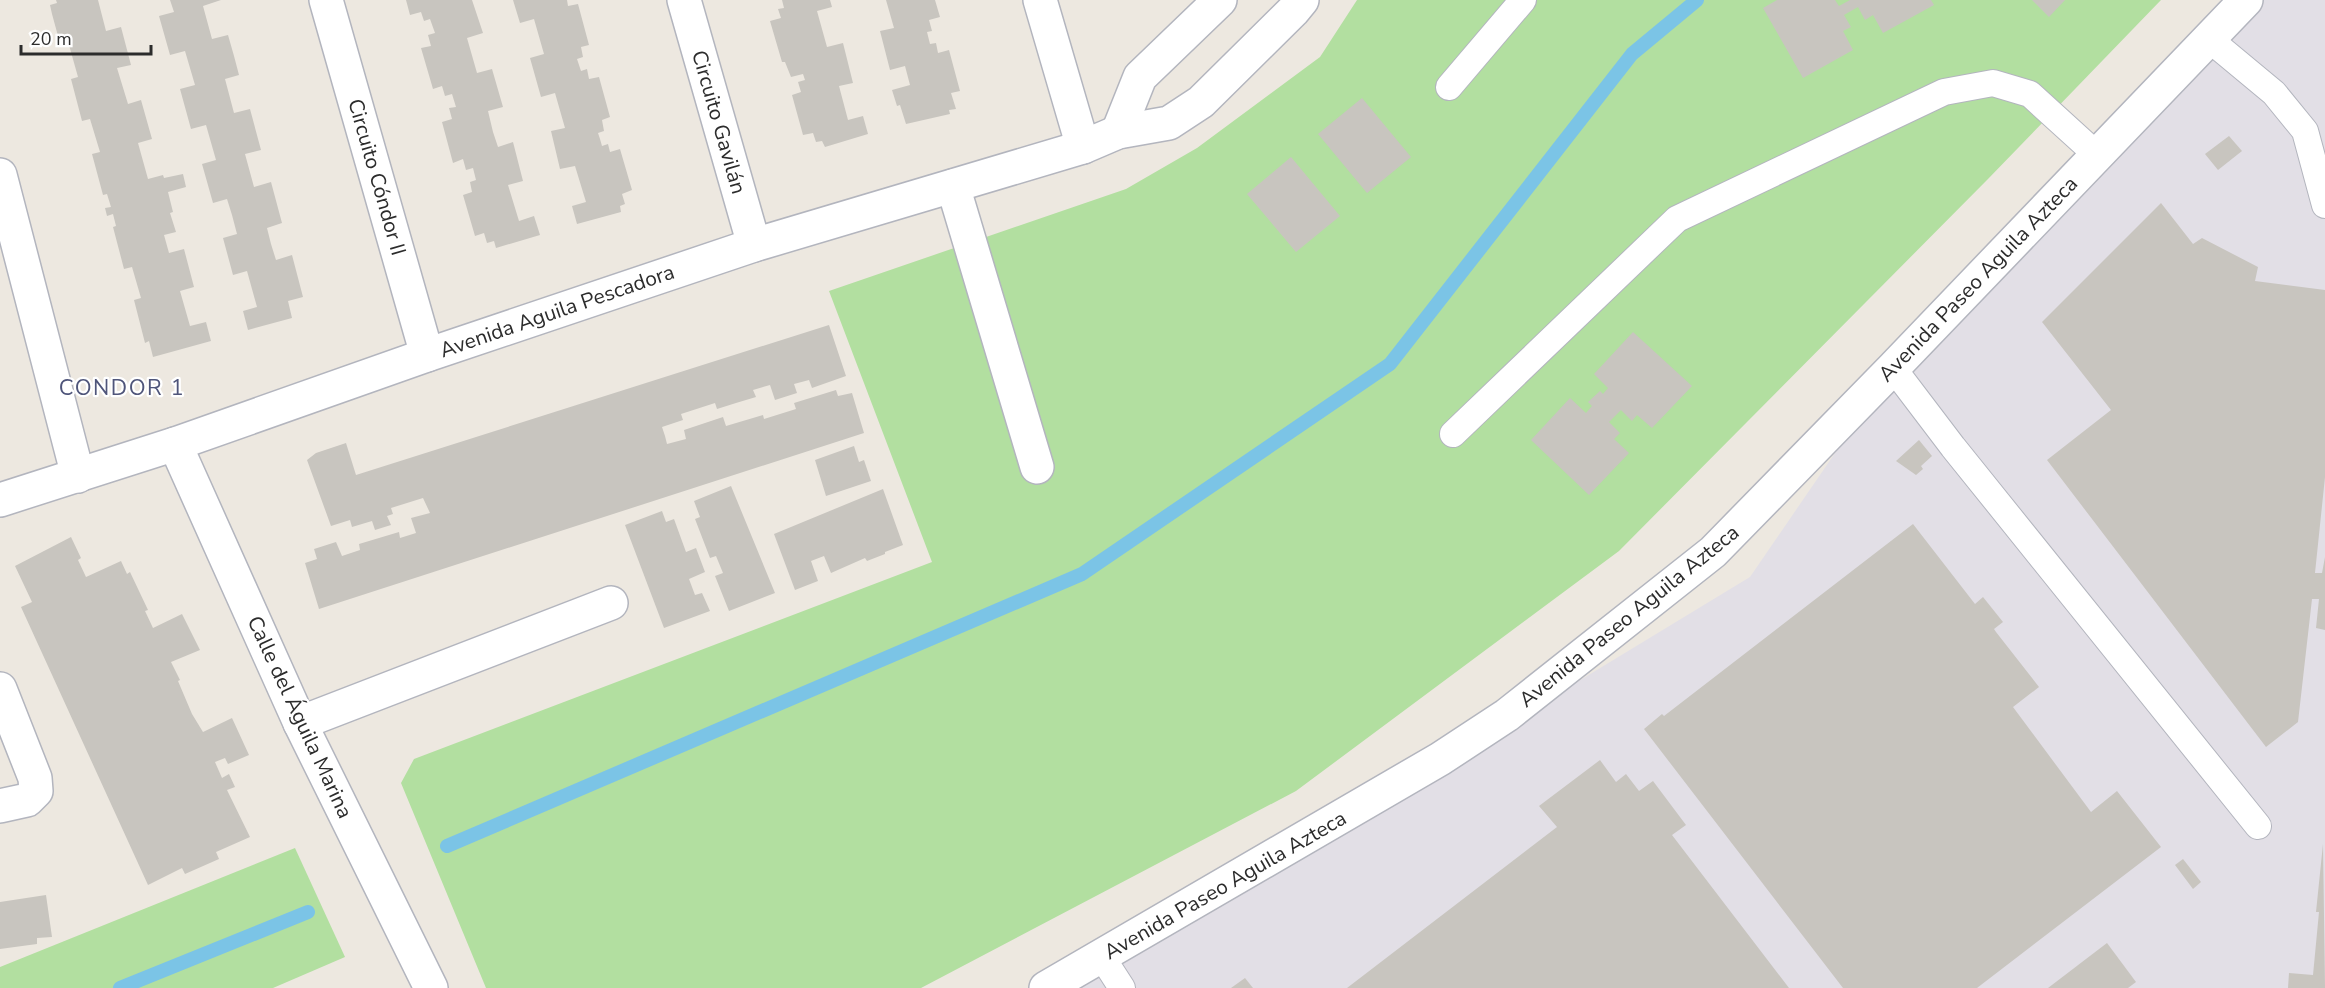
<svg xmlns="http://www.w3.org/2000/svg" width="2325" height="988" viewBox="0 0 2325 988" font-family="'Nunito Sans',sans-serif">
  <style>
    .industrial { fill: #e2dfe6 }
    .green { fill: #b2dfa0 }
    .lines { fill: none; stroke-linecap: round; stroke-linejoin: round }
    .stream { stroke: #7bc4e6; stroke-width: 14 }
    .building { fill: #c8c5bf }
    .lane-casing { stroke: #b3b5be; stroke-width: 28 }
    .street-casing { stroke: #b3b5be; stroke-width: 36 }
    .secondary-casing { stroke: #b3b5be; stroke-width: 36 }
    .lane { stroke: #fff; stroke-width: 26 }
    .street { stroke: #fff; stroke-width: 33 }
    .secondary { stroke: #fff; stroke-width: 33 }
    .labels { text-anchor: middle; stroke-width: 4.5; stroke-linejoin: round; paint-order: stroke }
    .street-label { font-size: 21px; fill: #2c2c2c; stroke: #fff }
    .neighbourhood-label { font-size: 22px; letter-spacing: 1.5px; fill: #4f557a; stroke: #fff }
  </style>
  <rect width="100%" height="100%" fill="#ede8e0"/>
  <path class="industrial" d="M 2250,0 L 2325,0 L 2325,988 L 1058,988 L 1442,764 L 1750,577 L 1892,370 Z"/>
  <g class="green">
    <path d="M 1357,0 L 2161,0 L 1987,180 L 1619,551 L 1296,791 L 921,988 L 486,988 L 401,783 L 414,759 L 932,562 L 829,291 L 1126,189 L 1197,148 L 1320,57 Z"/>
    <path d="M 295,848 L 345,957 L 273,988 L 0,988 L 0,967 Z"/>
  </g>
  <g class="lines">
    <g class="stream">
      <path d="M 447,846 L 1082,574 L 1390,364 L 1632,54 L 1697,0"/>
      <path d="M 120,988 L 308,912"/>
    </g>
  </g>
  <g class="building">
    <path d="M 56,0 L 98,0 L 106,31 L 121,27 L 131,65 L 117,68 L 128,104 L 141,100 L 152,139 L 138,143 L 148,179 L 163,175 L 164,178 L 183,174 L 186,187 L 168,192 L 173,212 L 170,213 L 176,232 L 164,235 L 169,253 L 184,249 L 194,287 L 180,291 L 190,326 L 206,322 L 211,341 L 153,357 L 149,341 L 145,343 L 134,300 L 141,298 L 132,267 L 124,269 L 113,227 L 116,226 L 113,214 L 107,216 L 105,208 L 111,207 L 107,194 L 103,195 L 92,154 L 100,152 L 90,119 L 82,121 L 71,79 L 78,77 L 69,45 L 61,47 L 52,14 L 50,5 L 57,3 Z"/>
    <path d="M 170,0 L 221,0 L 203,6 L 212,39 L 228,35 L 234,56 L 239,75 L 225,79 L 234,113 L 250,109 L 261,150 L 245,154 L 254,187 L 271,182 L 282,223 L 267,228 L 271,244 L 276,260 L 292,255 L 303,297 L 288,301 L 292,318 L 248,330 L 243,311 L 257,307 L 247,271 L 233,275 L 223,238 L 237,234 L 232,215 L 227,199 L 213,203 L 202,164 L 216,160 L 206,125 L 191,129 L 180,89 L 195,85 L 185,51 L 170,55 L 159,16 L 174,12 Z"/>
    <path d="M 406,0 L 472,0 L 483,33 L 467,38 L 477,73 L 492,69 L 503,107 L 488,111 L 493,132 L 498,147 L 513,142 L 523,181 L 508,185 L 519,221 L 534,216 L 540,235 L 496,248 L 494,241 L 487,243 L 484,233 L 475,236 L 463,195 L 472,192 L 470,182 L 476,180 L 473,168 L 466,170 L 463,159 L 453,163 L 442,122 L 452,119 L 449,108 L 456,107 L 452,94 L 445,96 L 442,86 L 433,89 L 421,48 L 431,46 L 428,35 L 435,33 L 430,19 L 424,21 L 421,12 L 410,15 Z"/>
    <path d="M 513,0 L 567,0 L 568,6 L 578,4 L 589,45 L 581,47 L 583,57 L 577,59 L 581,71 L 587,69 L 589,79 L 599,77 L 610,117 L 602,120 L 604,131 L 598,133 L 600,139 L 602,146 L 608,144 L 610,152 L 620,149 L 632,190 L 622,194 L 625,204 L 620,206 L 621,212 L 577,224 L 572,206 L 586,202 L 575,166 L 560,169 L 551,131 L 565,128 L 555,93 L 541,97 L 530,58 L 544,54 L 534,19 L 520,23 Z"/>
    <path d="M 782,0 L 830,0 L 832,7 L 817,11 L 827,47 L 843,43 L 853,83 L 839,86 L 848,120 L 863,116 L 868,134 L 825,147 L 822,141 L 816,142 L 813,133 L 803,135 L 792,95 L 801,92 L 798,82 L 805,80 L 803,74 L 791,77 L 785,62 L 782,62 L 770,21 L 781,18 L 778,9 L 784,8 Z"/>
    <path d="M 886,0 L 935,0 L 940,17 L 929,20 L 932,31 L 927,32 L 930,44 L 936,43 L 938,53 L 949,50 L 960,91 L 951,93 L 956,109 L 949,110 L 950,114 L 906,124 L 900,105 L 897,106 L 892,90 L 910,85 L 905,66 L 890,70 L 880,31 L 894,28 Z"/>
    <path d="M 1777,0 L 1835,0 L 1839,6 L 1850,0 L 1931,0 L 1934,5 L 1883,33 L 1873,15 L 1865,20 L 1858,7 L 1844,15 L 1851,27 L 1843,31 L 1853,50 L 1803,78 L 1763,8 Z"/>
    <path d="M 2032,0 L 2065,0 L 2049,17 Z"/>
    <path d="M 1362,98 L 1411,157 L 1367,193 L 1318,134 Z"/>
    <path d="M 2229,136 L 2242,151 L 2218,170 L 2205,154 Z"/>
    <path d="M 1291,157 L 1340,216 L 1296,252 L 1247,194 Z"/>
    <path d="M 2161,203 L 2193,244 L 2202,238 L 2258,267 L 2255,281 L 2325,290 L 2325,477 L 2315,573 L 2322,573 L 2325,557 L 2325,630 L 2316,628 L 2319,599 L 2312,599 L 2298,722 L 2266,747 L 2047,460 L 2111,410 L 2042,322 Z"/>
    <path d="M 829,325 L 846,376 L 812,388 L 809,380 L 794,384 L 797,393 L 775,400 L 770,385 L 753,390 L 756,397 L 736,403 L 717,409 L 715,403 L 681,414 L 683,420 L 662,427 L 665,436 L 667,444 L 686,439 L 684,430 L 723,417 L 726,426 L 763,415 L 764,419 L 796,409 L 794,403 L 836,390 L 838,396 L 852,393 L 864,433 L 319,609 L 305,563 L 317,559 L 314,549 L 336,542 L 342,556 L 360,550 L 359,544 L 399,532 L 400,538 L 416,533 L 411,518 L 430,513 L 423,498 L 391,508 L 393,514 L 387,516 L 391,525 L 375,530 L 372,521 L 352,527 L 350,520 L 331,526 L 307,460 L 316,453 L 346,443 L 356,475 Z"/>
    <path d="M 1633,332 L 1692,386 L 1652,428 L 1637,415 L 1632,421 L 1621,410 L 1609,422 L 1620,433 L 1614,439 L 1629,453 L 1589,495 L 1531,440 L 1570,398 L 1586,413 L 1592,406 L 1588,402 L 1600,391 L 1603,394 L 1608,388 L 1594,374 Z"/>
    <path d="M 1919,440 L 1932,456 L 1921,466 L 1923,469 L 1916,475 L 1896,461 Z"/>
    <path d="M 854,446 L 859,462 L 864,460 L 871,481 L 826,496 L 815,460 Z"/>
    <path d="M 731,486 L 775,593 L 729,611 L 715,576 L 723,573 L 716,556 L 710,558 L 695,519 L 700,517 L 694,501 Z"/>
    <path d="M 883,489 L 903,545 L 885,552 L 885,554 L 867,561 L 865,558 L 831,573 L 824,556 L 811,561 L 818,581 L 795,590 L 774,534 Z"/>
    <path d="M 662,511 L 666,522 L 674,519 L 686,552 L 696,548 L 705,572 L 689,579 L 695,595 L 702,593 L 710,611 L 664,628 L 625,525 Z"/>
    <path d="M 1913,524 L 1975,604 L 1983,597 L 2003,622 L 1994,629 L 1996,632 L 2039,687 L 2013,707 L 2091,812 L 2117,791 L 2161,847 L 1977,988 L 1843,988 L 1644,729 L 1662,714 L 1664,716 Z"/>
    <path d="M 71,537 L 81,558 L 78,560 L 86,577 L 121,561 L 127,574 L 130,572 L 148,610 L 145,611 L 153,628 L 182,614 L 200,650 L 171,662 L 180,680 L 178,681 L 192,714 L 203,732 L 232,718 L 249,755 L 228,764 L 225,758 L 215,762 L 222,778 L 229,774 L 235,787 L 227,790 L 250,837 L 216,852 L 219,859 L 185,874 L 182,868 L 148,885 L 21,607 L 32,602 L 15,566 Z"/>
    <path d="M 1600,760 L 1616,782 L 1626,774 L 1639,791 L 1653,781 L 1686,825 L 1672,835 L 1789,988 L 1347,988 L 1557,827 L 1539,806 Z"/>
    <path d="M 2323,844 L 2325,988 L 2288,988 L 2289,973 L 2313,975 L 2319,912 L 2316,912 Z"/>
    <path d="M 2183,859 L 2201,882 L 2193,889 L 2175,865 Z"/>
    <path d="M 46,895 L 52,937 L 37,938 L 37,944 L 0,949 L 0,902 Z"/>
    <path d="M 2107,943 L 2136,982 L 2128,988 L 2048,988 Z"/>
    <path d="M 1245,978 L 1253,988 L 1231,988 Z"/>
  </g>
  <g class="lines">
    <defs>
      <g id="lane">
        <path d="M 2209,39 L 2274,93 L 2305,131 L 2325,205"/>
        <path d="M 1449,87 L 1523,0"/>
        <path d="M 1893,368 L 1953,447 L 2258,826"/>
        <path d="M 1453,434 L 1677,219 L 1944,92 L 1993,83 L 2030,94 L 2097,155"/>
        <path d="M 1102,957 L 1122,988"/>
      </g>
      <g id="street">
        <path d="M 326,0 L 427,355"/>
        <path d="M 684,0 L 754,245"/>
        <path d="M 1040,0 L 1083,147"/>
        <path d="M 1118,132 L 1140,77 L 1220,0"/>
        <path d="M 0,175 L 78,476"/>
        <path d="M 953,186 L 1037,467"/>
        <path d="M 175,444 L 427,355 L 754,245 L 1083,147 L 1118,132 L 1169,123 L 1201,102 L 1293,11 L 1302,0"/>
        <path d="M 0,689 L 35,778 L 36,791 L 27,800 L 0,806"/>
        <path d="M 300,723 L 611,603"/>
      </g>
      <g id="secondary">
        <path d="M 0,500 L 175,444 L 300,723 L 431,988"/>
        <path d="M 1046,988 L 1440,759 L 1507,715 L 1713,552 L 1893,368 L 2246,0"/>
      </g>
    </defs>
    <use href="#lane" class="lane-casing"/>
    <use href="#street" class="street-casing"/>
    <use href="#secondary" class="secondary-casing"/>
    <use href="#lane" class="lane"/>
    <use href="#street" class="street"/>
    <use href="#secondary" class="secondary"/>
  </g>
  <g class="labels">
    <g class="street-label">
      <text transform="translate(719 122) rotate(74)" y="7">Circuito Gavilán</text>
      <text transform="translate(377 177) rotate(74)" y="7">Circuito Cóndor II</text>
      <text transform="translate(1978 279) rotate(-46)" y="7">Avenida Paseo Aguila Azteca</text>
      <text transform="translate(557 311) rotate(-19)" y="7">Avenida Aguila Pescadora</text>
      <text transform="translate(1629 616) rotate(-39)" y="7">Avenida Paseo Aguila Azteca</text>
      <text transform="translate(300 717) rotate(65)" y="7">Calle del Águila Marina</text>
      <text transform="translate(1225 885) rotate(-30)" y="7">Avenida Paseo Aguila Azteca</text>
    </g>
    <g class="neighbourhood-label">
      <text x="122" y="395">CONDOR 1</text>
    </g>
  </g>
  <path d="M21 45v9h130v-9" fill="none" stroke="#2c2c2c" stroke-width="3"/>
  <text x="30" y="45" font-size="18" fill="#2c2c2c" stroke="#ffffff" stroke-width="4.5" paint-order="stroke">20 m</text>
</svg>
